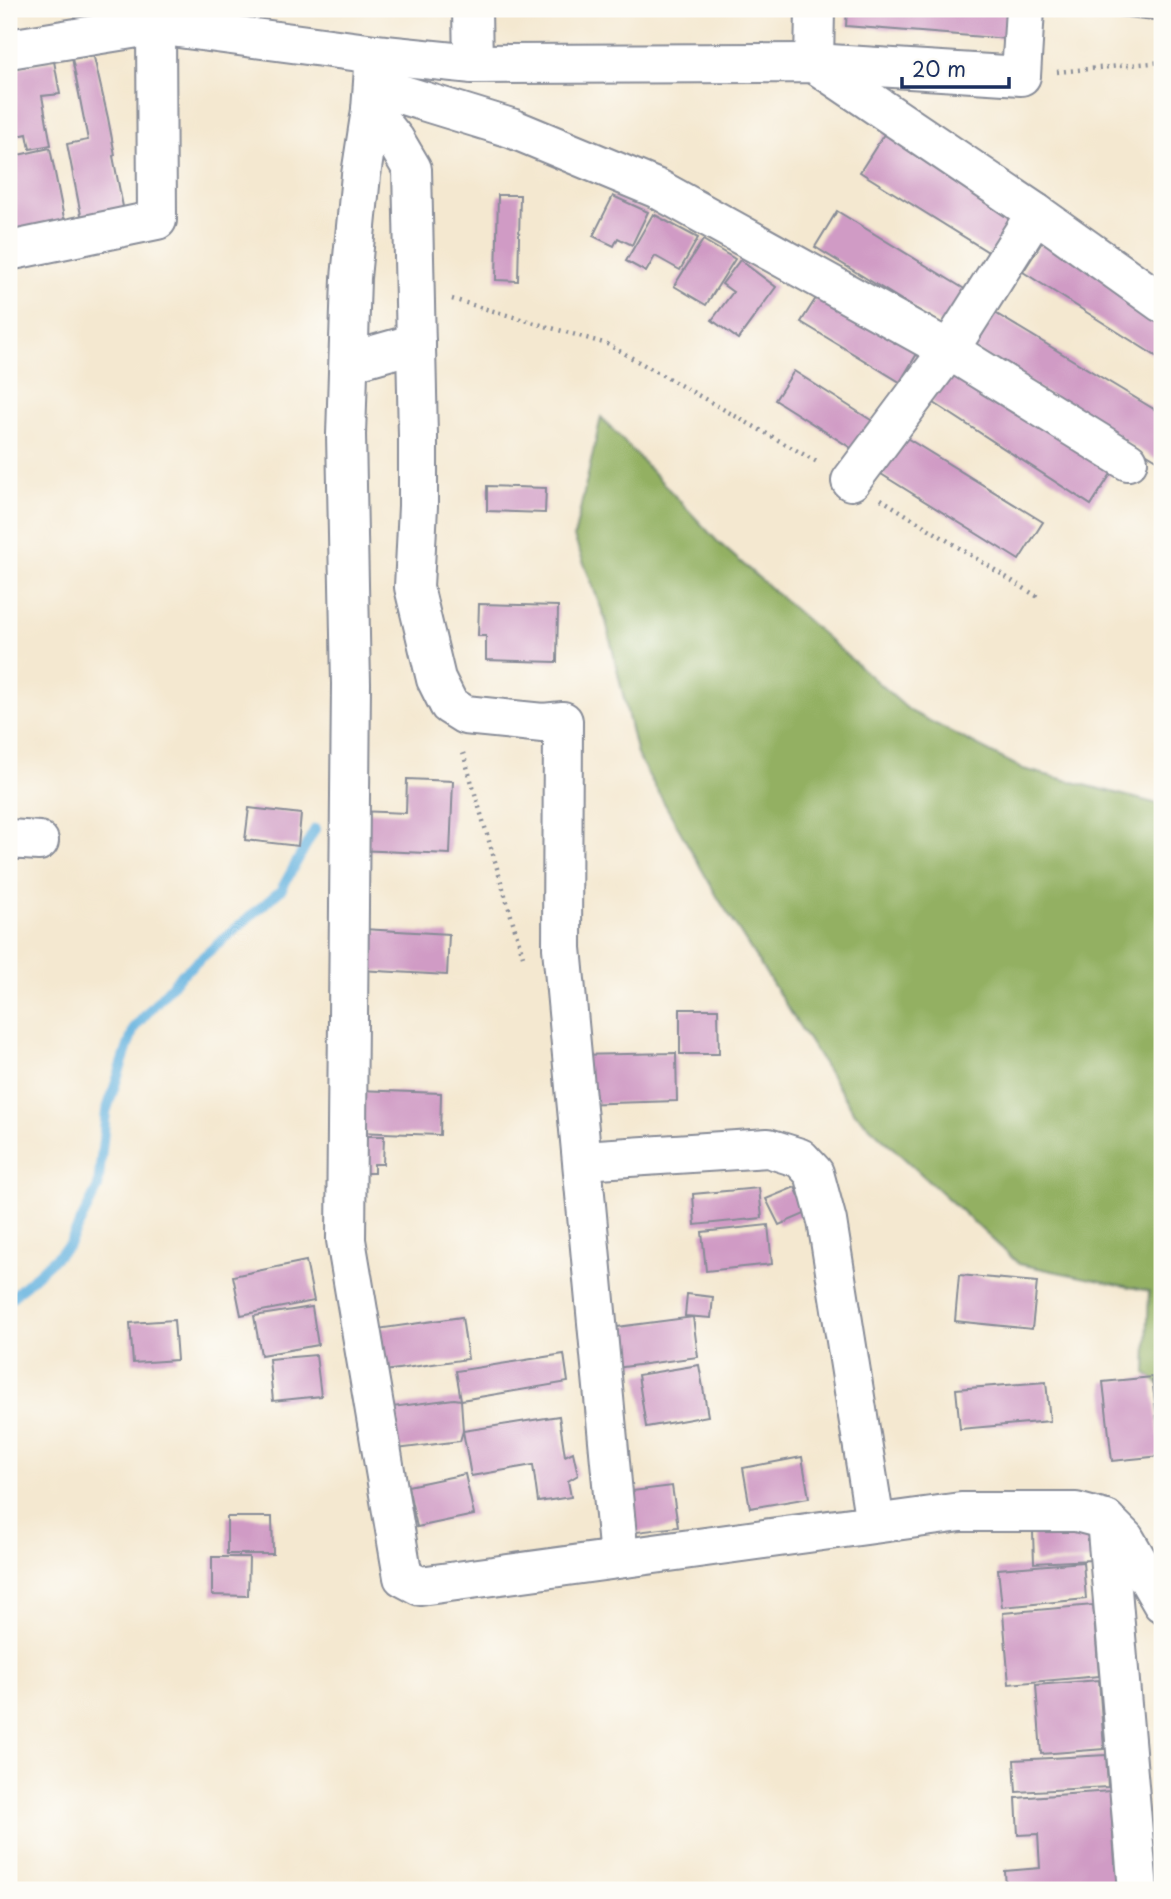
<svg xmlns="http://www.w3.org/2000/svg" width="1171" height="1899" viewBox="0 0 1171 1899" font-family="'Playpen Sans',sans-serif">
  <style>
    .forest { fill: #93b062; stroke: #577060; stroke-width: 2 }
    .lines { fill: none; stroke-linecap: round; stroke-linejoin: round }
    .stream { stroke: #66b3df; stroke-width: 10 }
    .building { fill: #d09bc5 }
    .minor-casing { stroke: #888c97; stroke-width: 42 }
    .path { stroke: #888c97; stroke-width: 4.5; stroke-dasharray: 2 5; stroke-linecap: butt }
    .minor { stroke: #fff; stroke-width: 38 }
  </style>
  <rect width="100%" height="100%" fill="#fdfcf7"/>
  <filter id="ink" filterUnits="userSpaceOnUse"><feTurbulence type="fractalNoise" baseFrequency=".0143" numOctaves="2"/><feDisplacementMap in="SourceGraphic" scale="14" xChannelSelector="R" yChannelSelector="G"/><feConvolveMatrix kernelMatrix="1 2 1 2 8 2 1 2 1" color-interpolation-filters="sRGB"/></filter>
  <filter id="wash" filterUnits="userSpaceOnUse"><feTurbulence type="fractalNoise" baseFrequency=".00686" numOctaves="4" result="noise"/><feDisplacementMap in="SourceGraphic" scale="28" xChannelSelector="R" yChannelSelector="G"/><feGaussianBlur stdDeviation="1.57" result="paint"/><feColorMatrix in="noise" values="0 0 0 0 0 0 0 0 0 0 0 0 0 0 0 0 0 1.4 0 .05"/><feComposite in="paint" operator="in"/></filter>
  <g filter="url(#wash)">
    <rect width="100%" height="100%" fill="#f4e8d0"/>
    <path class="forest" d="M 601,417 L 718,542 L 910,711 L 1023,769 L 1162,805 L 1162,1387 L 1146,1373 L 1149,1291 L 1019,1264 L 854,1112 L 718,898 L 637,755 L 606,621 L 574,537 Z"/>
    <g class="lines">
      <path class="stream" d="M 9,1300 L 69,1245 L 98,1187 L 106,1112 L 134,1028 L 179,977 L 281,890 L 315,829"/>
    </g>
    <g id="blocks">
      <g class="building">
        <path d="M 847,9 L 1010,9 L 1008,39 L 846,26 Z"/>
        <path d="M 1073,9 L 1162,9 L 1162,21 L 1073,11 Z"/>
        <path d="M 93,53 L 108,118 L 115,155 L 113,156 L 125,217 L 83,225 L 67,144 L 88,140 L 72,58 Z"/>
        <path d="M 54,61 L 60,94 L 42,96 L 51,145 L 30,149 L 27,134 L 9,138 L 9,69 Z"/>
        <path d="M 886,131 L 1020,221 L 998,258 L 860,172 Z"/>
        <path d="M 50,148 L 66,228 L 9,240 L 9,157 Z"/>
        <path d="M 498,195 L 520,195 L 518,281 L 496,280 Z"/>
        <path d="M 613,196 L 648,212 L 632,245 L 618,238 L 614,246 L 593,236 Z"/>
        <path d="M 837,211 L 971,293 L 949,329 L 815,247 Z"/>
        <path d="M 653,214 L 698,238 L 680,270 L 655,256 L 646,272 L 626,261 Z"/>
        <path d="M 1044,239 L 1162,314 L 1162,360 L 1023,272 Z"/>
        <path d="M 703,240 L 735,259 L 706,305 L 674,286 Z"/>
        <path d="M 740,260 L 776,287 L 738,339 L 712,320 L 733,292 L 722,284 Z"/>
        <path d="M 823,287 L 921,347 L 900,382 L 801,322 Z"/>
        <path d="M 995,313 L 1162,414 L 1162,463 L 973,349 Z"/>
        <path d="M 954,365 L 1114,469 L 1091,505 L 931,401 Z"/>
        <path d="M 794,371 L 874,422 L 856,451 L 775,400 Z"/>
        <path d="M 905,437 L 1043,522 L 1019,560 L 881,474 Z"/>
        <path d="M 487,486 L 546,488 L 545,513 L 487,511 Z"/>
        <path d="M 479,604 L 558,606 L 557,662 L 486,660 L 486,636 L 478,636 Z"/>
        <path d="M 407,779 L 453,781 L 450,854 L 357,850 L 359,811 L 406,813 Z"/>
        <path d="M 249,808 L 301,814 L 298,846 L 245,840 Z"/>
        <path d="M 363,929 L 449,934 L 447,975 L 360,970 Z"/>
        <path d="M 680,1009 L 718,1009 L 719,1054 L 680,1054 Z"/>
        <path d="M 676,1053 L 677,1101 L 577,1104 L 576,1055 Z"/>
        <path d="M 356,1090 L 441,1093 L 440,1135 L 355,1132 Z"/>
        <path d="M 354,1136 L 384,1136 L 383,1164 L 374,1164 L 374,1173 L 360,1173 Z"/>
        <path d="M 795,1187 L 807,1213 L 779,1225 L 766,1199 Z"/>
        <path d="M 759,1188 L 762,1218 L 695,1225 L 693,1194 Z"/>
        <path d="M 768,1225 L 772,1264 L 706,1271 L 702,1232 Z"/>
        <path d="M 306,1261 L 314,1301 L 241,1315 L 233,1276 Z"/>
        <path d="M 959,1275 L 1037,1282 L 1032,1329 L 955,1321 Z"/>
        <path d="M 687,1294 L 713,1297 L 711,1318 L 685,1316 Z"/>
        <path d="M 312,1307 L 318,1345 L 261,1355 L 254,1316 Z"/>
        <path d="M 462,1317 L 468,1359 L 377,1372 L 370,1330 Z"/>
        <path d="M 693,1317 L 698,1357 L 608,1369 L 610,1328 Z"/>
        <path d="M 174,1320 L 177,1360 L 133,1363 L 130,1323 Z"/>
        <path d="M 564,1354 L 568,1382 L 461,1400 L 456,1371 Z"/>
        <path d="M 316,1355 L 321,1396 L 273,1401 L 269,1359 Z"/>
        <path d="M 699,1365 L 708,1416 L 646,1427 L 638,1375 Z"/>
        <path d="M 1152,1377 L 1161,1456 L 1112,1461 L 1103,1382 Z"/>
        <path d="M 1046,1382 L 1050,1421 L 960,1429 L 956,1389 Z"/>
        <path d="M 454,1399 L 461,1400 L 463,1431 L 460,1441 L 389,1450 L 384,1408 Z"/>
        <path d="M 559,1416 L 565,1456 L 573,1452 L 578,1475 L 568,1481 L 571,1497 L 538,1502 L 533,1465 L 471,1476 L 463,1431 Z"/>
        <path d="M 802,1457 L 809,1498 L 750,1508 L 743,1468 Z"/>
        <path d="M 465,1474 L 474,1515 L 417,1527 L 408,1486 Z"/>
        <path d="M 672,1486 L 678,1527 L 629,1533 L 624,1492 Z"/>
        <path d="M 227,1517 L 272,1517 L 273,1554 L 227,1554 Z"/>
        <path d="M 1090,1529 L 1092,1560 L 1034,1563 L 1033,1532 Z"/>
        <path d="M 212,1557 L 249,1557 L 248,1596 L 212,1595 Z"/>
        <path d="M 1083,1562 L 1086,1599 L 1002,1607 L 998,1569 Z"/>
        <path d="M 1093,1605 L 1099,1676 L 1009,1684 L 1003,1613 Z"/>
        <path d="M 1099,1680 L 1104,1749 L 1041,1754 L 1036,1685 Z"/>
        <path d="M 1106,1755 L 1108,1787 L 1016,1792 L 1014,1760 Z"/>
        <path d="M 1110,1791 L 1115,1863 L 1122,1863 L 1123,1890 L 1006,1890 L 1005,1871 L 1040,1868 L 1038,1834 L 1018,1835 L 1016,1798 Z"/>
      </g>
    </g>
  </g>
  <g filter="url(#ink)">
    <use href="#blocks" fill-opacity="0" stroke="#888c97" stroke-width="2"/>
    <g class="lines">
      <defs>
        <g id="minor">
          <path d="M 472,9 L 473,64"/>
          <path d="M 815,9 L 814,63 L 1036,213 L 1162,303"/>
          <path d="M 9,49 L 156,25 L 375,54 L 473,64 L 814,63 L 1021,76 L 1025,9"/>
          <path d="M 375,54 L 371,110 L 361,175 L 351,278 L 346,435 L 351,684 L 346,1240 L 403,1577 L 420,1586 L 961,1512 L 1076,1512 L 1106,1520 L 1125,1539 L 1162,1603"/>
          <path d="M 374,86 L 511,128 L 658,189 L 949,350 L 1128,461"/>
          <path d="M 371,110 L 395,140 L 412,169 L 418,436 L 418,506 L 414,587 L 436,679 L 449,705 L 465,715 L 543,723 L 563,721 L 562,948 L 619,1558"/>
          <path d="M 9,251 L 157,220 L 156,25"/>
          <path d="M 349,362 L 416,343"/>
          <path d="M 851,481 L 949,350 L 1036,213"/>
          <path d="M 9,839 L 39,841"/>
          <path d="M 583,1160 L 768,1148 L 800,1158 L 814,1173 L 827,1221 L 875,1523"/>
          <path d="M 1106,1520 L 1138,1890"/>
        </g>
      </defs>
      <use href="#minor" class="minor-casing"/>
      <g class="path">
        <path d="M 1057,72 L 1162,62"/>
        <path d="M 452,299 L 607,344 L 819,463"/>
        <path d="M 881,499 L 1038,597"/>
        <path d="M 463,753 L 523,956"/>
      </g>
      <use href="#minor" class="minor"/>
    </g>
  </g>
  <rect width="1171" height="1899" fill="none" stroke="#fdfcf7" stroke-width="35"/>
  <path d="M902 77v10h107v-10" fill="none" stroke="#1b2f5e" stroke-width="3.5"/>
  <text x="912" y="77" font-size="21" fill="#1b2f5e" stroke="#fdfcf7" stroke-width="5" paint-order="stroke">20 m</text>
</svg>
